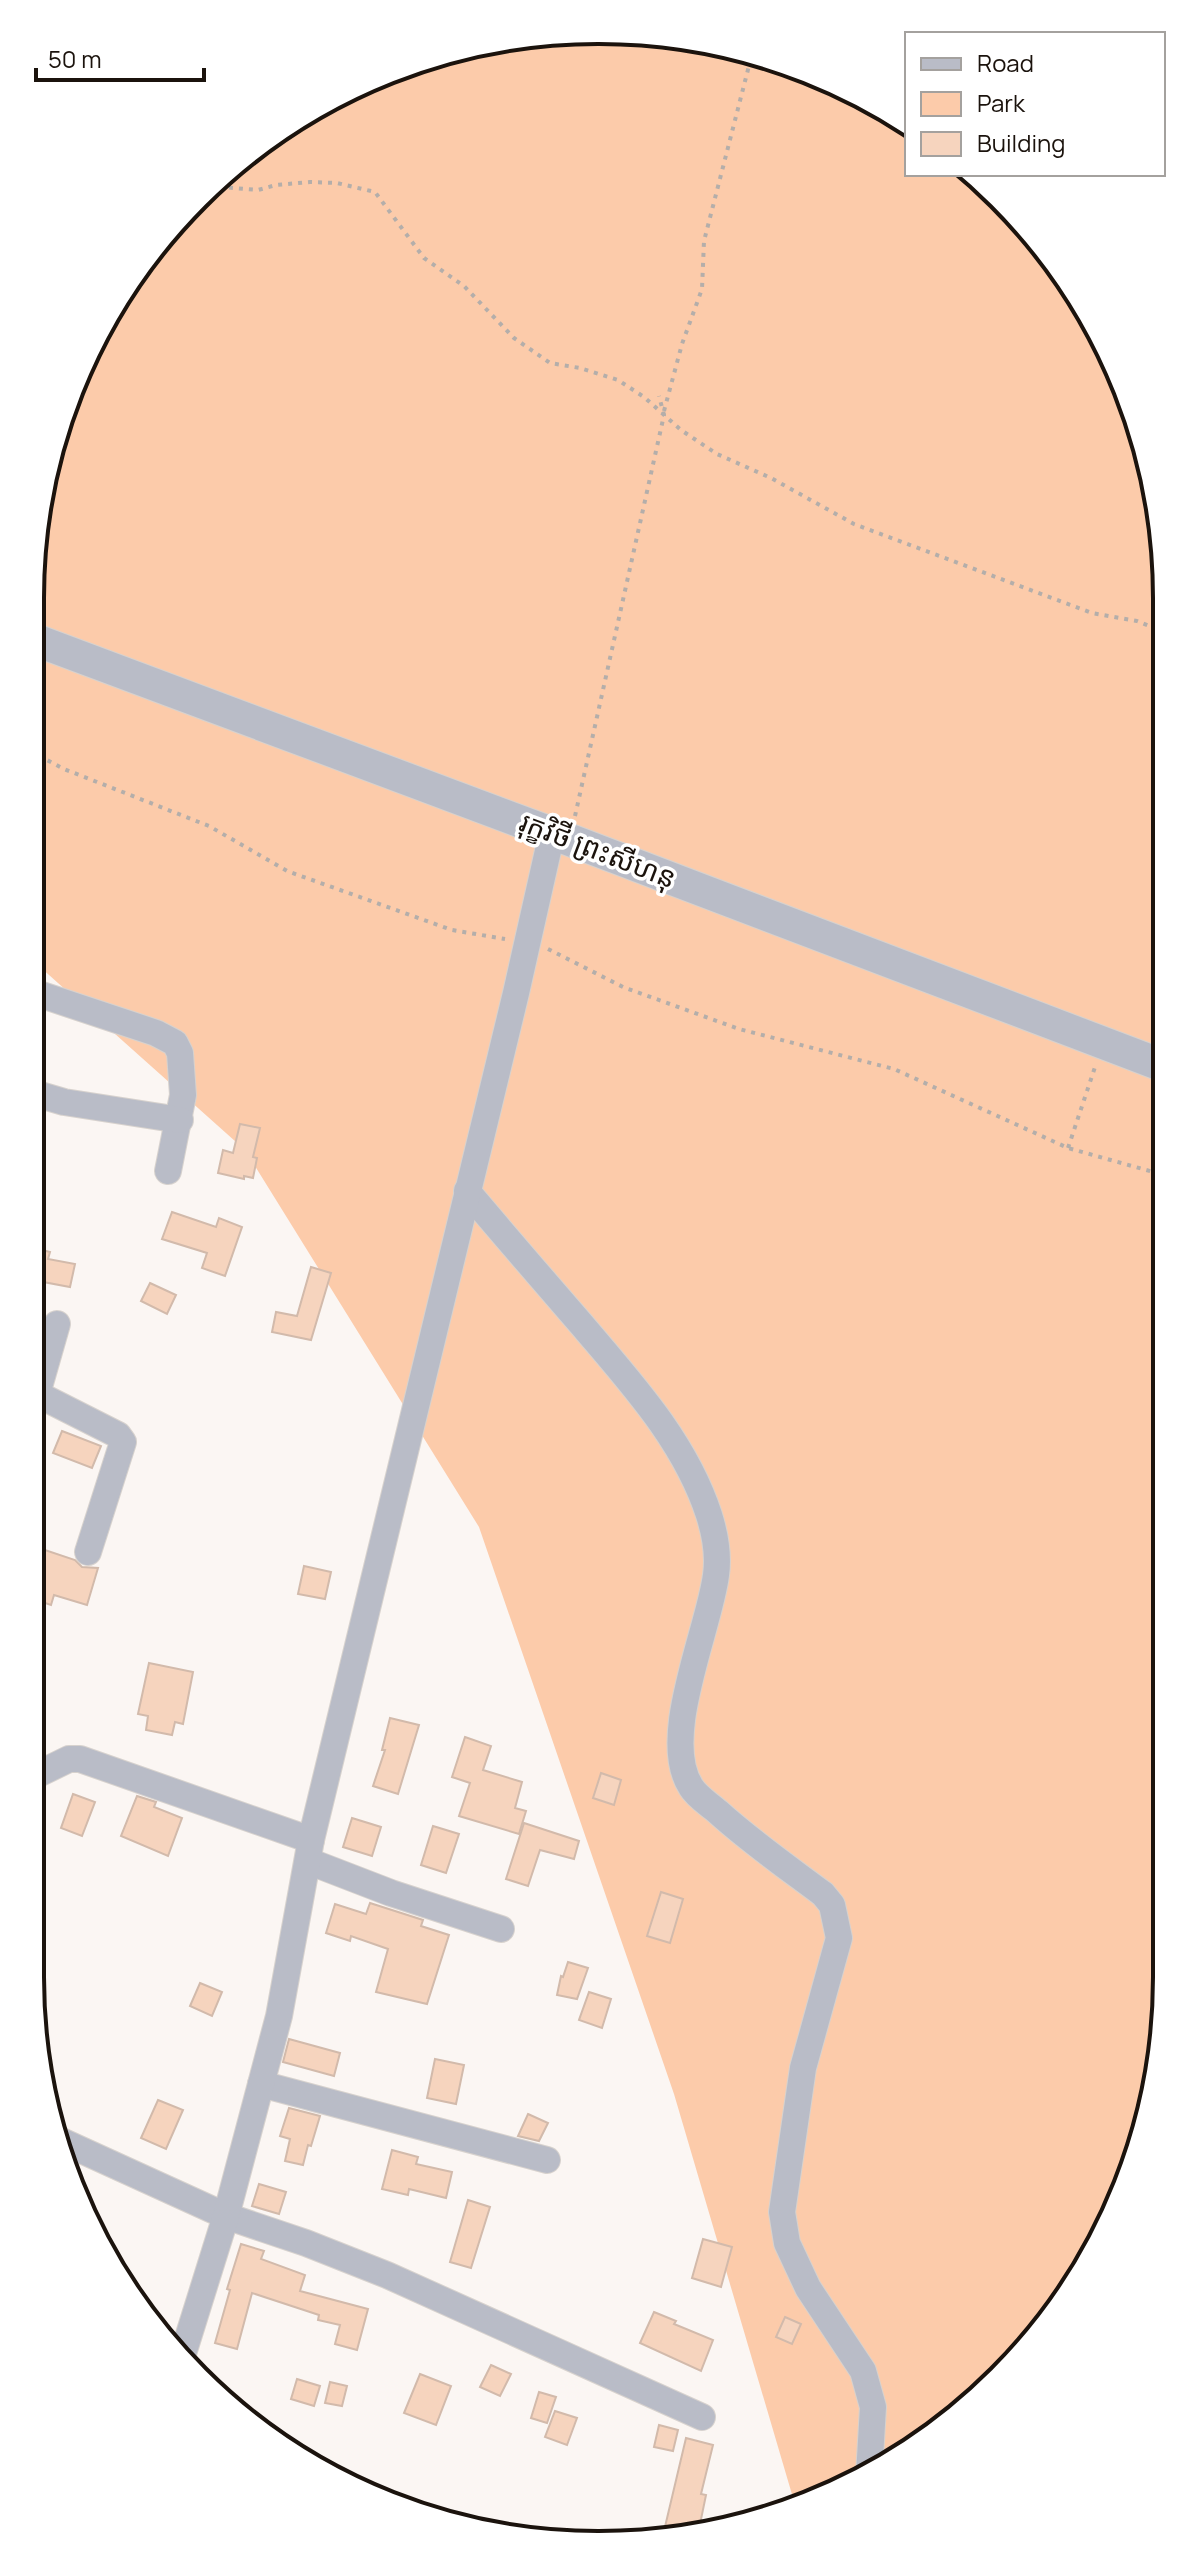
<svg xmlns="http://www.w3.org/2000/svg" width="1197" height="2575" viewBox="0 0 1197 2575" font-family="Manrope,'Noto Sans Khmer',sans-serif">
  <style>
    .green { fill: #fccbaa }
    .building { fill: #f6d4be; stroke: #d2baab; stroke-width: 2 }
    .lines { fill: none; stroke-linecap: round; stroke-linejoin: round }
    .minor-casing { stroke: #d7d2ce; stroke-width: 28 }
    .tertiary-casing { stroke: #d7d2ce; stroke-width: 34 }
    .path { stroke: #b4aeaa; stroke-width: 4; stroke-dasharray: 4 6; stroke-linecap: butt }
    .minor { stroke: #b9bcc7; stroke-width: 26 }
    .tertiary { stroke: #b9bcc7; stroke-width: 32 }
    .labels { text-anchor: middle; stroke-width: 7; stroke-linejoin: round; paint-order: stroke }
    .street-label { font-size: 28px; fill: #1b130d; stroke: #fff }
    .rim { fill: none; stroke: #1b130d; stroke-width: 4 }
  </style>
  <rect width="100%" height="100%" fill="#fbf6f3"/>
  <path class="green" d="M 598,30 L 709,41 L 816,73 L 907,126 L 907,174 L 971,174 L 1049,252 L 1124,381 L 1162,524 L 1167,1977 L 1156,2088 L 1124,2194 L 1026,2352 L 882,2469 L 796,2508 L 674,2094 L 479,1527 L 245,1150 L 30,958 L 30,598 L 41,487 L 73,381 L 126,283 L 196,197 L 282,126 L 381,73 L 487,41 Z"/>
  <g class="building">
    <path d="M 240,1124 L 260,1128 L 253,1157 L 257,1158 L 253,1178 L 244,1176 L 244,1179 L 218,1173 L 223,1150 L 233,1153 Z"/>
    <path d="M 172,1212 L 216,1227 L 219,1218 L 242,1227 L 225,1276 L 202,1268 L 207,1253 L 162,1239 Z"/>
    <path d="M 30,1247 L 50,1252 L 48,1259 L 75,1264 L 70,1287 L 43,1282 L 37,1305 L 30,1305 Z"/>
    <path d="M 311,1267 L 331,1273 L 311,1340 L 272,1332 L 276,1312 L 297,1316 Z"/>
    <path d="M 150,1283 L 176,1295 L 167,1314 L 141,1301 Z"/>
    <path d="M 62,1431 L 101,1446 L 92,1468 L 53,1453 Z"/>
    <path d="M 30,1545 L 75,1560 L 82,1567 L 98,1568 L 87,1605 L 54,1595 L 51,1605 L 30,1598 Z"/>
    <path d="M 304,1566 L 331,1572 L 325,1599 L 298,1594 Z"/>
    <path d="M 149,1663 L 193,1672 L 183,1724 L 175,1722 L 172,1735 L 146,1730 L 148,1716 L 138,1714 Z"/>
    <path d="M 390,1718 L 419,1725 L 398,1794 L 373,1786 L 385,1750 L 382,1750 Z"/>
    <path d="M 465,1737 L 491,1746 L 483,1770 L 522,1782 L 515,1808 L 526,1811 L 519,1834 L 459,1816 L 470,1783 L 452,1777 Z"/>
    <path d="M 601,1773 L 621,1780 L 614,1805 L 593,1798 Z"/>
    <path d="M 73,1794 L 95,1802 L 82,1836 L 61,1828 Z"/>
    <path d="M 137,1796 L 156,1802 L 154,1807 L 182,1818 L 168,1856 L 121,1836 Z"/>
    <path d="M 352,1818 L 381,1827 L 372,1856 L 343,1847 Z"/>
    <path d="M 524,1823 L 579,1841 L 574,1859 L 540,1850 L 528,1886 L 506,1879 Z"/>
    <path d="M 433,1826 L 459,1834 L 446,1873 L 421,1865 Z"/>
    <path d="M 661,1892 L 683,1899 L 670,1943 L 647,1936 Z"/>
    <path d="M 370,1903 L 423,1920 L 421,1926 L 449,1935 L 427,2004 L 376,1992 L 388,1949 L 351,1936 L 350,1941 L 326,1933 L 335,1904 L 366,1914 Z"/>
    <path d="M 568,1962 L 588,1968 L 577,1999 L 557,1995 L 561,1976 L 563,1977 Z"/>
    <path d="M 200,1983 L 222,1992 L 212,2016 L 190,2006 Z"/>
    <path d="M 589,1992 L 611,1999 L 602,2028 L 579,2020 Z"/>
    <path d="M 289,2039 L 340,2053 L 334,2076 L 283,2062 Z"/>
    <path d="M 435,2059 L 464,2065 L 456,2104 L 427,2098 Z"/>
    <path d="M 158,2100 L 183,2110 L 166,2149 L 141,2138 Z"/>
    <path d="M 289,2108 L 320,2116 L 311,2146 L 308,2145 L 303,2165 L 285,2161 L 290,2139 L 280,2136 Z"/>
    <path d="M 528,2114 L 548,2123 L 539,2141 L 518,2136 Z"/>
    <path d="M 392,2150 L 418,2157 L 416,2164 L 452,2172 L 446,2198 L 409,2189 L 408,2195 L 382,2189 Z"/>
    <path d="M 259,2184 L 286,2192 L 279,2214 L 252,2206 Z"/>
    <path d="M 468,2200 L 490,2207 L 471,2268 L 450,2262 Z"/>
    <path d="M 703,2239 L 732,2247 L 721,2287 L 692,2278 Z"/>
    <path d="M 241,2244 L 264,2251 L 261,2259 L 305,2275 L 300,2291 L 368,2309 L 357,2350 L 335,2344 L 340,2325 L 318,2320 L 319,2315 L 252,2293 L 237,2349 L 215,2343 L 230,2290 L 227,2289 Z"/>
    <path d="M 654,2312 L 676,2321 L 674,2324 L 713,2340 L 701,2371 L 640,2343 Z"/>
    <path d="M 785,2317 L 801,2324 L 792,2344 L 776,2337 Z"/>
    <path d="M 491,2365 L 511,2374 L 500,2396 L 480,2387 Z"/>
    <path d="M 420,2374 L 451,2386 L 436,2425 L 404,2413 Z"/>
    <path d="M 297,2379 L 320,2386 L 314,2406 L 291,2399 Z"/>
    <path d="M 330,2382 L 347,2386 L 342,2406 L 325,2403 Z"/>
    <path d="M 539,2392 L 556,2397 L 547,2423 L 531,2418 Z"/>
    <path d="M 555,2411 L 577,2418 L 567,2445 L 545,2437 Z"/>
    <path d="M 659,2425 L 678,2430 L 673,2451 L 654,2447 Z"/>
    <path d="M 686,2438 L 713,2445 L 701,2494 L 706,2495 L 698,2534 L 689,2536 L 664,2531 Z"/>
  </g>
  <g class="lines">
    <defs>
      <g id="minor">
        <path d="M 30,991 L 156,1033 L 175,1043 L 180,1053 L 183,1095 L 168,1171"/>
        <path d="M 30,1092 L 64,1102 L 180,1120"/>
        <path d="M 467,1191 C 505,1236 543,1280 582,1325 C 631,1383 685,1441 709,1515 C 715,1534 719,1554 716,1575 C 709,1630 659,1738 691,1787 C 697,1797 709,1804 718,1812 C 751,1842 787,1867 823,1894 L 832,1905 L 839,1938 L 803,2068 L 782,2212 L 787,2243 L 808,2288 L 863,2371 L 873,2407 L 869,2475"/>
        <path d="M 30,1392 L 37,1394 L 57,1324"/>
        <path d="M 37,1394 L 118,1435 L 123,1442 L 88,1552"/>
        <path d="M 30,1778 L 69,1759 L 80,1759 L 311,1840"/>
        <path d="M 308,1861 L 391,1893 L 501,1929"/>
        <path d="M 261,2084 L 547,2160"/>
        <path d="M 57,2139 L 226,2216 L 306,2243 L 387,2275 L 702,2417"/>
        <path d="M 181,2360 L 226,2216 L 279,2016 L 311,1840 L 516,993 L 552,833"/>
      </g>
      <path id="tertiary" d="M 30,638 L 570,840 L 1164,1066"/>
    </defs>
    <use href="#minor" class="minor-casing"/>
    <use href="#tertiary" class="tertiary-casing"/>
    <g class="path">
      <path d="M 209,186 L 258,190 L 276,185 L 310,182 L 337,183 L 375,192 L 424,258 L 464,286 L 514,338 L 550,363 L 580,368 L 618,380 L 644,397 L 681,430 L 717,454 L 771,478 L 854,524 L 1092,613 L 1137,621 L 1162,631"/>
      <path d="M 664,411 L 682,344 L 702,289 L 704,241 L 752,54"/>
      <path d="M 30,751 L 64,769 L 209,826 L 287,871 L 452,930 L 505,939"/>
      <path d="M 575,816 L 664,415 L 659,396"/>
      <path d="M 548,949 L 623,987 L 739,1029 L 894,1069 L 1068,1148 L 1164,1175"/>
      <path d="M 1068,1148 L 1095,1067"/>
    </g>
    <use href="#minor" class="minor"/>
    <use href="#tertiary" class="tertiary"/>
  </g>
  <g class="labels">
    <g class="street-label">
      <text transform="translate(598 850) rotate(21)" y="10">រុក្ខវិថី ព្រះសីហនុ</text>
    </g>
  </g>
  <path d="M0 0H1197V2575H0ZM598 44H599A554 554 0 0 1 1153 598V1977A554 554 0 0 1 599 2531H598A554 554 0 0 1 44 1977V598A554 554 0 0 1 598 44Z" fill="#fff" fill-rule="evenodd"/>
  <path class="rim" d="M598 44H599A554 554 0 0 1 1153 598V1977A554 554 0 0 1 599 2531H598A554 554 0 0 1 44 1977V598A554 554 0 0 1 598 44Z"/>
  <rect x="905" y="32" width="260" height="144" fill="#ffffff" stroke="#a4a19e" stroke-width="2"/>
  <rect x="921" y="58" width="40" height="12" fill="#b9bcc7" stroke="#a4a19e" stroke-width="2"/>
  <text x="977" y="72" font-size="24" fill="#1b130d">Road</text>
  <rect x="921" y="92" width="40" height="24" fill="#fccbaa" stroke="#a4a19e" stroke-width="2"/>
  <text x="977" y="112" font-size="24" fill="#1b130d">Park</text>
  <rect x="921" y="132" width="40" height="24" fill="#f6d4be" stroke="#a4a19e" stroke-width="2"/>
  <text x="977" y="152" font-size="24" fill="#1b130d">Building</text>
  <path d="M36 68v12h168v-12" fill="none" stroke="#1b130d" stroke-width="4"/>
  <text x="48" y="68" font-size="24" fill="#1b130d" stroke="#ffffff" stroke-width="6" paint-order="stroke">50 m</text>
</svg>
